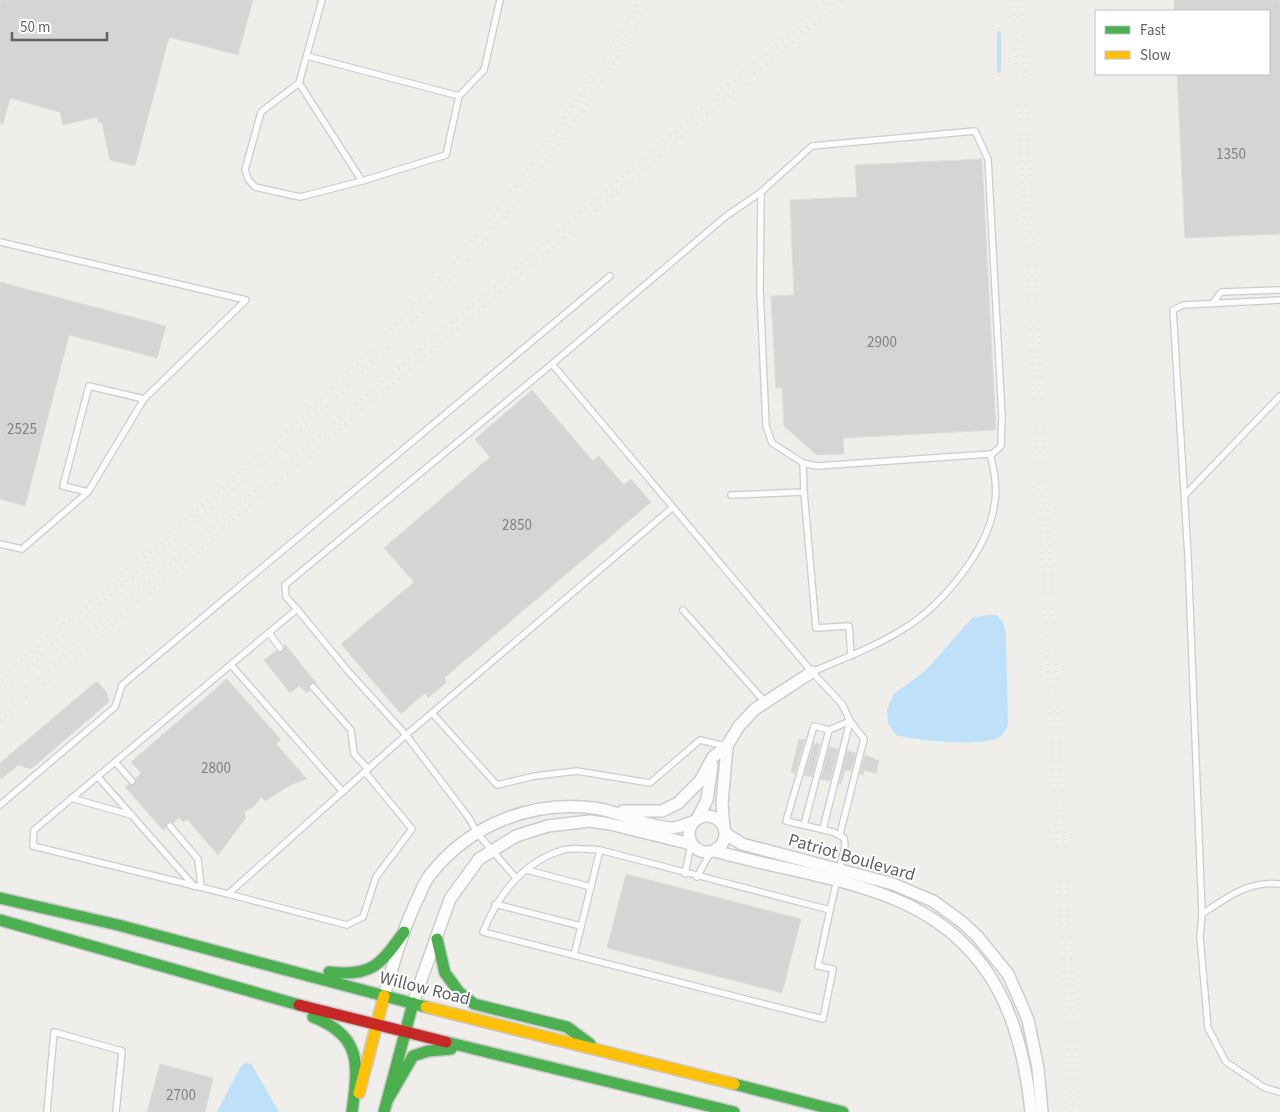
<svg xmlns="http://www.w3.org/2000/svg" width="1280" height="1112" viewBox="0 0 1280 1112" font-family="'Source Sans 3',sans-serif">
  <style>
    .water { fill: #bfe0f9 }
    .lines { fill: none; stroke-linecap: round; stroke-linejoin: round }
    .stream { stroke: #bfe0f9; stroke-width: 4 }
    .building { fill: #d6d5d3; stroke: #deddd9 }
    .lane-casing { stroke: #cbcccc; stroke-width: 8 }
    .street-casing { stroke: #cbcccc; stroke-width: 14 }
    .fast-casing { stroke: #cacacb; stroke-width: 14 }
    .slow-casing { stroke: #cacacb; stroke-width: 14 }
    .jam-casing { stroke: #cacacb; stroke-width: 14 }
    .lane { stroke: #fdfcfc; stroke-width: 5.5 }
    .street { stroke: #fdfcfc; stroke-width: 11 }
    .fast { stroke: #4caf50; stroke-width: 11 }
    .slow { stroke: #ffc107; stroke-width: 11 }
    .jam { stroke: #c62828; stroke-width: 11 }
    .rail { stroke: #e4e4e4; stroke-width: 4; stroke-dasharray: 1 6; stroke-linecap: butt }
    .labels { text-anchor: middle; stroke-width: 4; stroke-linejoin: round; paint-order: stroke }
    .number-label { font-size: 15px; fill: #7e8184 }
    .street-label { font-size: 18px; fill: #5f6368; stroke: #fff }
  </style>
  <rect width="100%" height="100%" fill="#efeeea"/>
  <g class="water">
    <path d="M 987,615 L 997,615 L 1003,622 L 1006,633 L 1008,725 C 1007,728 1005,732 1002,735 C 988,749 915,740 896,735 L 888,724 L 887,709 L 894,694 L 925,671 L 972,618 Z"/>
    <path d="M 247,1062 L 252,1065 L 279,1112 L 217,1112 L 241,1066 Z"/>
  </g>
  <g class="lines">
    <path class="stream" d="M 999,33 L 999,71"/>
  </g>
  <g class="building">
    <path d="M 0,0 L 253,0 L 238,55 L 169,37 L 135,166 L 110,160 L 102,123 L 98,122 L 97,117 L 63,125 L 60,112 L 10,98 L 3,124 L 0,124 Z"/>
    <path d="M 1174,0 L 1280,0 L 1280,234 L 1185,238 L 1177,74 L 1269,74 L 1269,11 L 1174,11 Z"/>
    <path d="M 982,159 L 996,430 L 843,438 L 844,454 L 817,455 L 784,426 L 782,387 L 776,388 L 771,296 L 794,295 L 790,200 L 857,197 L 855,165 Z"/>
    <path d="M 0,282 L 166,326 L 157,358 L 69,335 L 25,506 L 0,499 Z"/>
    <path d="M 532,390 L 593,461 L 599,456 L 624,485 L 631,479 L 651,502 L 444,678 L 447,682 L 428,698 L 425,693 L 401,714 L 341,644 L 414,582 L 384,548 L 490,457 L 475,439 Z"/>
    <path d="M 285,644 L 317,684 L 310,684 L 310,690 L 307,693 L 299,686 L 290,693 L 264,660 L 276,651 L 283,651 Z"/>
    <path d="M 227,679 L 281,740 L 276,744 L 307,779 L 292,784 L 265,801 L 261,797 L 253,807 L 245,811 L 245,819 L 218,855 L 187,819 L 183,822 L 179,818 L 173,823 L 167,822 L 164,831 L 125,787 L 129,784 L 135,785 L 136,778 L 141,773 L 131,762 Z"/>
    <path d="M 97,681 L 107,693 L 109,702 L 31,769 L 18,765 L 0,780 L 0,763 Z"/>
    <path d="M 799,739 L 805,740 L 795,773 L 791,772 Z"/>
    <path d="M 814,743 L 820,744 L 812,777 L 804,775 Z"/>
    <path d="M 829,747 L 838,749 L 830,781 L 821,779 Z"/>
    <path d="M 847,751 L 856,753 L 851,771 L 845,770 L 841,784 L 839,784 Z"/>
    <path d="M 865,755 L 879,761 L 876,773 L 864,770 L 863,775 L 860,774 Z"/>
    <path d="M 626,874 L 801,919 L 782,993 L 607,948 Z"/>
    <path d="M 160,1064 L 213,1078 L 205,1112 L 147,1112 Z"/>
  </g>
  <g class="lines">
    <defs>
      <g id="lane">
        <path d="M 307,56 L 459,96 L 446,155 L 362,181 L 299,83 L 322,0"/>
        <path d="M 299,83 L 261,112 L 245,170 L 248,179 L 255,187 L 300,197 L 362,181"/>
        <path d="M 459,96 L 484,70 L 500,0"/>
        <path d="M 761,192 L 812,146 L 975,131 L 988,159 L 1002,416 L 1001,446 L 990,456"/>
        <path d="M 0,242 L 246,300 L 144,399 L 89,386 L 63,486 L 88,492"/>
        <path d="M 1213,303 L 1221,292 L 1280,290"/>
        <path d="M 804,492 L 816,628 L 849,626 L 851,656"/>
        <path d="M 731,495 L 804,492 L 803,463"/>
        <path d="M 1185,495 L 1280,396"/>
        <path d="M 0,544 L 22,549 L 88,492 L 144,399"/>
        <path d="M 297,609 L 348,671 L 406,735 L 228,894 L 33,846 L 34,830 Z"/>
        <path d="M 297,609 L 286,597 L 285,585 L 552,364"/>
        <path d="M 683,610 L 765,702"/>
        <path d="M 269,633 L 280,648"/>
        <path d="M 231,665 L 343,792"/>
        <path d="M 812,672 C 844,658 875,647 905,628 C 942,605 987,551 994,507 C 998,489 995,472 990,454 L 817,466 L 803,463 L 772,443 L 766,426 L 760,290 L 761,192 L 725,217 L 552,364 L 812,672 L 842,704 L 850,721 L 864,739 L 840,834"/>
        <path d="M 313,687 L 351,730 L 354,754 L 368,769"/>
        <path d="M 432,713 L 497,785 L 535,776 L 577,771 L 650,783 L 700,740 L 725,746"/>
        <path d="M 115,762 L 132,781"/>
        <path d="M 98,777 L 194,886"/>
        <path d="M 71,798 L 131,815"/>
        <path d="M 0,805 L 115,707 L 122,685 L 610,276"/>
        <path d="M 804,825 L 829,730"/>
        <path d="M 170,826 L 198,859 L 201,887"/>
        <path d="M 823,829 L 850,721"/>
        <path d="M 587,849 L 600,850 L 830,910 L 818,966 L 833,969 L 823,1019 L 483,932 C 498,895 523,862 563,850 C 570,848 579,849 587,849 Z"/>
        <path d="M 527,870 L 591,887"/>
        <path d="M 685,874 L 691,844"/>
        <path d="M 697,877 L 710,853"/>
        <path d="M 516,878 L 477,833 L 469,818 L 406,735 L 672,508"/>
        <path d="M 1280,884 C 1249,880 1226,898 1202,914 L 1200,937 L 1208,1028 L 1226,1062 L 1265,1088 L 1280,1092"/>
        <path d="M 228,894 L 347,925 L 363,917 L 376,877 L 412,829 L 365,772"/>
        <path d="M 495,904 L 581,926"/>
        <path d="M 830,910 L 845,845 L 844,838 L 833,832 L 786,821 L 814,726 L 829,730 L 850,721"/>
        <path d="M 1202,914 L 1188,556 L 1173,310 L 1183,305 L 1280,300"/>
        <path d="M 574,955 L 600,850"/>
        <path d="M 47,1112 L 54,1032 L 122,1051 L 116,1112"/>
      </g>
      <g id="street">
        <path d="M 623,811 L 662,811 L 678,803 L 700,781 L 713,757 L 727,746 L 739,726 L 755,709 L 812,672"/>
        <circle cx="707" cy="834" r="18"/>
        <path d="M 697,819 L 707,800 L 712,766"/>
        <path d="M 724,828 L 722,804 L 727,746"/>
        <path d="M 726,834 L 742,844 L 893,884 L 933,901 L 962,922 L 977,936 L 1008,974 L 1017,994 L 1028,1020 L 1038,1068 L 1042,1112"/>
        <path d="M 715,851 C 777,869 849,877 908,905 C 994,947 1022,1022 1031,1112"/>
        <path d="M 384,996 C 394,962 403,928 419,896 C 422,889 425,881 430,875 C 469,825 531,800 594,808 C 620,811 645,827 671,828 C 678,828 687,824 693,822"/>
        <path d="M 413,1003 L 450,899 L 479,859 L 516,836 L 548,826 L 590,821 L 610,824 L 691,844"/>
      </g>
      <g id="fast">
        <path d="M 0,898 L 118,925 L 426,1007"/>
        <path d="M 0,920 L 299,1005"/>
        <path d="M 437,939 L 445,973 L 459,992 L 474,1004 L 567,1027 L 590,1044"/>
        <path d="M 329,972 C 372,977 380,965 404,932"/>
        <path d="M 313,1017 C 363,1036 358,1066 352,1112"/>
        <path d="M 446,1042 L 734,1112"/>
        <path d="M 734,1084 L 843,1112"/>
        <path d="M 388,1099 L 413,1056 L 428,1051 L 451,1049"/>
        <path d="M 384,1112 L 413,1003"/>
      </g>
      <g id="slow">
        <path d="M 426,1007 L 734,1084"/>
        <path d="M 359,1093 L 384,996"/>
      </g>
      <path id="jam" d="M 299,1005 L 446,1042"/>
    </defs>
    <use href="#lane" class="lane-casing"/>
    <use href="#street" class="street-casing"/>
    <use href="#fast" class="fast-casing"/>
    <use href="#slow" class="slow-casing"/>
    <use href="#jam" class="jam-casing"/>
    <use href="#lane" class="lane"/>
    <use href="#street" class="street"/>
    <use href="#fast" class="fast"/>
    <use href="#slow" class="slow"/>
    <use href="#jam" class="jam"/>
    <g class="rail">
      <path d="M 1013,0 L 1071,1112"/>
      <path d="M 1021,0 L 1079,1112"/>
      <path d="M 0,679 C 140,558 286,442 413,307 C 500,215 575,110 639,0"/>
      <path d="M 0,692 C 68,633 135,574 203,516 C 290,440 377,364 453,278 C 528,194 596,99 650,0"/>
      <path d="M 0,710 L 828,0"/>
      <path d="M 0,721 L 841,0"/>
    </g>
  </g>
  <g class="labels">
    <g class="number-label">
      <text x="1231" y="159">1350</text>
      <text x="882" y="347">2900</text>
      <text x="22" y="434">2525</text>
      <text x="517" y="530">2850</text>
      <text x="216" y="773">2800</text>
      <text x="181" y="1100">2700</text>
    </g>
    <g class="street-label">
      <text transform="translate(852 857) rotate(16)" y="6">Patriot Boulevard</text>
      <text transform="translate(425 988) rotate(14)" y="6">Willow Road</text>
    </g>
  </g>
  <rect x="1095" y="10" width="175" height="65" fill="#ffffff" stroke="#bfc1c3"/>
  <rect x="1105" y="26" width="25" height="8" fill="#4caf50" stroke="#bfc1c3"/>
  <text x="1140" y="35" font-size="15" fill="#5f6368">Fast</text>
  <rect x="1105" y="51" width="25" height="8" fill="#ffc107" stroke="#bfc1c3"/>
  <text x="1140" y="60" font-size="15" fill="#5f6368">Slow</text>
  <path d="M12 32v8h95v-8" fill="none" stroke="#5f6368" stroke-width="2.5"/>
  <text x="20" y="32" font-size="15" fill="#5f6368" stroke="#ffffff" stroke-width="4" paint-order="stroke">50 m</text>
</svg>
